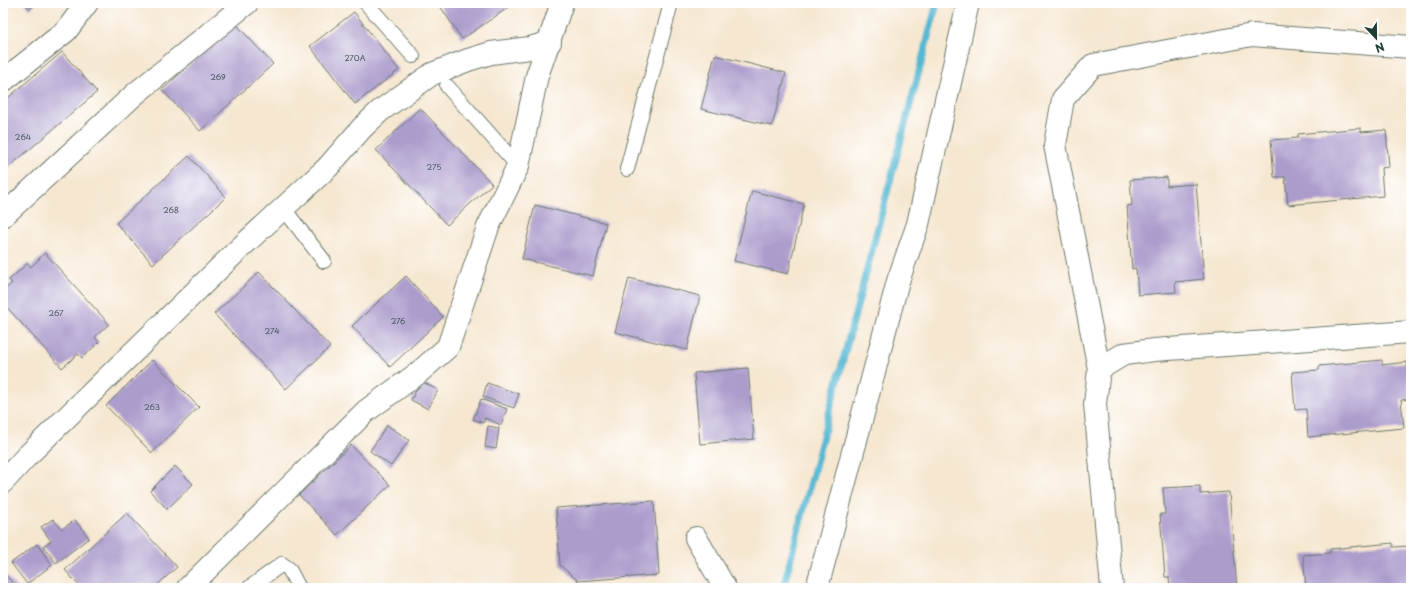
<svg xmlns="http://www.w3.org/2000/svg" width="1414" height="591" viewBox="0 0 1414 591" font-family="'Playpen Sans',sans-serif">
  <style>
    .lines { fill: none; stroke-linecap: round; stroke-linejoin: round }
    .stream { stroke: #54b7d2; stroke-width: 7 }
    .building { fill: #ac9ccc }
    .lane-casing { stroke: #6a786b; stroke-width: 16 }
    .street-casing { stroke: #6a786b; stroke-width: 24 }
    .lane { stroke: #fff; stroke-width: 14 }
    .street { stroke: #fff; stroke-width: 22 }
    .labels { text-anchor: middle; stroke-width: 4; stroke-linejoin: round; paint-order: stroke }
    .number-label { font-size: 8px; fill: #42555a }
  </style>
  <rect width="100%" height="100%" fill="#fff"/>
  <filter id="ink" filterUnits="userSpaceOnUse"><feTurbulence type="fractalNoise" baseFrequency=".025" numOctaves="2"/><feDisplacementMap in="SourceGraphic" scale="8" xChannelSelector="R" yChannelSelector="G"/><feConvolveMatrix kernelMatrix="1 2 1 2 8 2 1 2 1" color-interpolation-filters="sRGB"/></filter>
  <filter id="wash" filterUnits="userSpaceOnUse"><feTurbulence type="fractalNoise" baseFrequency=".012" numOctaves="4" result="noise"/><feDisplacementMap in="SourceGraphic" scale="16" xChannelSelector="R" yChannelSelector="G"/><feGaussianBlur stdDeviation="0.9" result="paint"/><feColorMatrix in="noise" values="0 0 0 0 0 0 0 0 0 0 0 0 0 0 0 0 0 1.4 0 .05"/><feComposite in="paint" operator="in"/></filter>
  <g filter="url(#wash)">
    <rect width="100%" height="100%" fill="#f6e7d0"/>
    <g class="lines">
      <path class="stream" d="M 783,588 L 937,3"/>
    </g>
    <g id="blocks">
      <g class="building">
        <path d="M 24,3 L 37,3 L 30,9 Z"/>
        <path d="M 438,3 L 515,3 L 462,39 Z"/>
        <path d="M 354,12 L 399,70 L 355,104 L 310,46 Z"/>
        <path d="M 235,23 L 273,64 L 200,131 L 162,90 Z"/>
        <path d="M 62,52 L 97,92 L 3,172 L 3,102 Z"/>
        <path d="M 715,55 L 786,73 L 772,126 L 701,109 Z"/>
        <path d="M 420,108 L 492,184 L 447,225 L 376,150 Z"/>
        <path d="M 1361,128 L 1361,132 L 1386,130 L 1389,167 L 1381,168 L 1383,196 L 1288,205 L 1285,177 L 1274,177 L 1271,140 L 1298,138 L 1298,134 Z"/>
        <path d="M 189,156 L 226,197 L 153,264 L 116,223 Z"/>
        <path d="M 1167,177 L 1167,186 L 1196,184 L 1204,279 L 1175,282 L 1176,292 L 1138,295 L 1136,268 L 1132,269 L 1127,206 L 1132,205 L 1130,180 Z"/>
        <path d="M 752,191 L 804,204 L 788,274 L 734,261 Z"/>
        <path d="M 535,205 L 606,223 L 593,276 L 522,259 Z"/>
        <path d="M 45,253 L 109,324 L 95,337 L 99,342 L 82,358 L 78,354 L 62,368 L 3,303 L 3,291 L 12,283 L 9,280 L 28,263 L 31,267 Z"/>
        <path d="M 259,272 L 330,347 L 286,389 L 214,314 Z"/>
        <path d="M 406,276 L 443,317 L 390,367 L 352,326 Z"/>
        <path d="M 629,278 L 700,296 L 687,350 L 615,332 Z"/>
        <path d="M 152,360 L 199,407 L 152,453 L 106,406 Z"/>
        <path d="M 1382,360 L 1382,365 L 1407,362 L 1410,399 L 1401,400 L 1404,428 L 1308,437 L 1306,409 L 1295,410 L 1292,372 L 1319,370 L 1319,366 Z"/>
        <path d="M 748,368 L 754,439 L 700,444 L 694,373 Z"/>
        <path d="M 421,381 L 438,390 L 428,409 L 411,400 Z"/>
        <path d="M 487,383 L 519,394 L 514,408 L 483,397 Z"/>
        <path d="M 481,399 L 507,409 L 501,425 L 485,418 L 483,423 L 473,419 Z"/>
        <path d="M 387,425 L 409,440 L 391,466 L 370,451 Z"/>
        <path d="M 488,426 L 499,428 L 496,449 L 485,447 Z"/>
        <path d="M 351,445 L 390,485 L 337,535 L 299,495 Z"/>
        <path d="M 175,466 L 193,484 L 167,509 L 150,491 Z"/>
        <path d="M 1200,486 L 1200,494 L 1229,492 L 1237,588 L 1170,588 L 1169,577 L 1165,577 L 1160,514 L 1165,514 L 1163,488 Z"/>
        <path d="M 654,501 L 659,575 L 578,581 L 560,565 L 556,508 Z"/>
        <path d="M 127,513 L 177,567 L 154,588 L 81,588 L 65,570 Z"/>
        <path d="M 53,519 L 62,529 L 75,520 L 89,538 L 56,563 L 43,546 L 51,541 L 41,527 Z"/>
        <path d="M 1393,543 L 1393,547 L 1411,546 L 1411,588 L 1306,588 L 1303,555 L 1330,553 L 1330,549 Z"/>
        <path d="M 37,544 L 52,565 L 27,584 L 11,563 Z"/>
        <path d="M 3,572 L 17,588 L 3,588 Z"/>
      </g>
    </g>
  </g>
  <g filter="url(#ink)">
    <use href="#blocks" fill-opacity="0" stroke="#6a786b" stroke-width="1"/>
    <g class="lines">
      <defs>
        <g id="lane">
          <path d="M 366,3 L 413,56"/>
          <path d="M 447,86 L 518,166"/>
          <path d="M 627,169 L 671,3"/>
          <path d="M 284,209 L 324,261"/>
          <path d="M 249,588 L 282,564 L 289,569 L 299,588"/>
        </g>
        <g id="street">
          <path d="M 3,81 L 66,31 L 87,3"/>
          <path d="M 3,216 L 135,94 L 247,3"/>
          <path d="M 1099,369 L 1055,145 L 1063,99 L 1093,65 L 1252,35 L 1411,47"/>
          <path d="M 3,482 L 26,457 L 240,248 L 328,167 L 362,128 L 380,111 L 432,74 L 468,60 L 491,53 L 530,48 L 550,42"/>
          <path d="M 696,538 L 725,588"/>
          <path d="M 188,588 L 366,411 L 417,374 L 448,347 L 488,227 L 518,166 L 537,76 L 562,3"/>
          <path d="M 817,588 L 898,281 L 918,224 L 968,3"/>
          <path d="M 1112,588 L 1095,404 L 1099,369 L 1124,354 L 1154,350 L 1411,332"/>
        </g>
      </defs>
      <use href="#lane" class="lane-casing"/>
      <use href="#street" class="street-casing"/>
      <use href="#lane" class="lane"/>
      <use href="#street" class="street"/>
    </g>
  </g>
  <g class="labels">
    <g class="number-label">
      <text x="355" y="61">270A</text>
      <text x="218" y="80">269</text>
      <text x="23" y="140">264</text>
      <text x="434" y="170">275</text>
      <text x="171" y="213">268</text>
      <text x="56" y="316">267</text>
      <text x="398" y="324">276</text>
      <text x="272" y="334">274</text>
      <text x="152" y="410">263</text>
    </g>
  </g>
  <rect width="1414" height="591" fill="none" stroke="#fff" stroke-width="16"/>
  <g transform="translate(1376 38) rotate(158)" stroke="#ffffff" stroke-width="3" paint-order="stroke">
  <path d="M0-3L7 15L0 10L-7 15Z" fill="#1f3d34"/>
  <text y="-6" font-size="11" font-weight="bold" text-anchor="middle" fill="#1f3d34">N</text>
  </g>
</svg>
